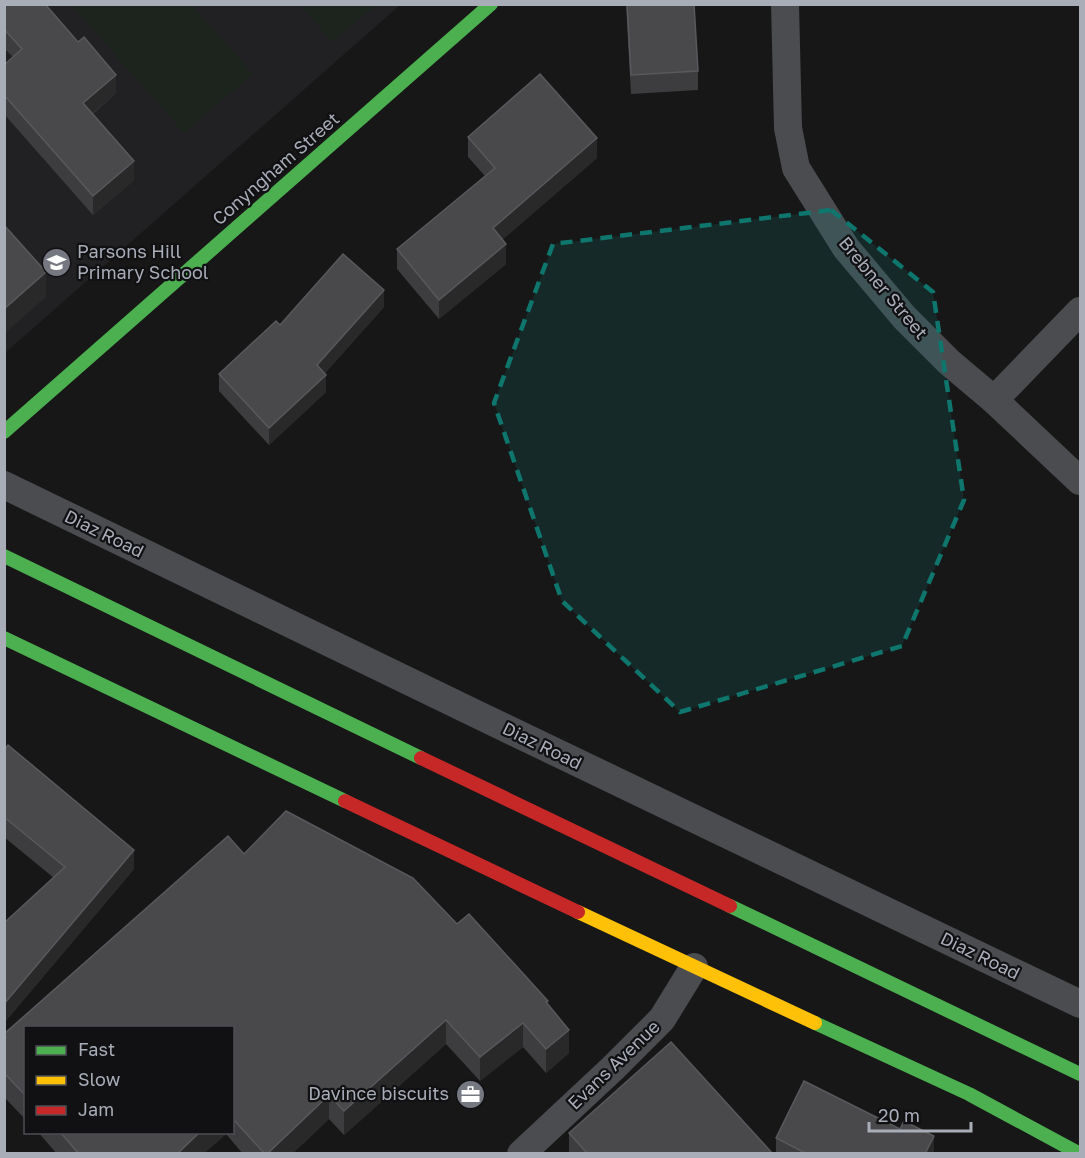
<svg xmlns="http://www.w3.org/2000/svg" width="1085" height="1158" viewBox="0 0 1085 1158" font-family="'Golos Text',sans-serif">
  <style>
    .built { fill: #212123 }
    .green { fill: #1d241e }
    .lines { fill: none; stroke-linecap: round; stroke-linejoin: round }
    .street { stroke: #4b4c50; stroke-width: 28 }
    .fast { stroke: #4caf50; stroke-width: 14 }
    .slow { stroke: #ffc107; stroke-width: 14 }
    .jam { stroke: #c62828; stroke-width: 14 }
    .wall { fill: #3d3d3f }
    .shaded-wall { fill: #29292a }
    .building { fill: #49494c; stroke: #58595d; stroke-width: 1.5 }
    .marked { fill: #0f766e; fill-opacity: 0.2; stroke: #0f766e; stroke-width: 4.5; stroke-dasharray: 12 8; stroke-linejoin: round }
    .labels { text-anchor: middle; stroke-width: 4.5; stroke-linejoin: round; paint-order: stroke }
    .street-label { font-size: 18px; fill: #a8adb8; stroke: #111113 }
    .poi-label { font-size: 18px; fill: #a8adb8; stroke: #111113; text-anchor: start }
  </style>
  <rect width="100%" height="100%" fill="#171717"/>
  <path class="built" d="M 5,5 L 400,5 L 5,353 Z"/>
  <g class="green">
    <path d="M 71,5 L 192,5 L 253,74 L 184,133 Z"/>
    <path d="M 299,5 L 376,5 L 333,42 Z"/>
  </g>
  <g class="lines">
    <g class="street">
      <path d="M 785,4 L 788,128 L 796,168 L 846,248 L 904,317 L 949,362 L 994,400 L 1080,481"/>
      <path d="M 994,400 L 1080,311"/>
      <path d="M 4,485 L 468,710 L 1080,1004"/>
      <path d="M 521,1154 L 613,1068 L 662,1019 L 694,967"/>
    </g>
    <g class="fast">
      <path d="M 4,432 L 491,4"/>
      <path d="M 4,556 L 421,758"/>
      <path d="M 4,638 L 345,801"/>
      <path d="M 730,906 L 1080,1074"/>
      <path d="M 815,1023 L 969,1094 L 1080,1154"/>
    </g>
    <path class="slow" d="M 578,912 L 815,1023"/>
    <g class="jam">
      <path d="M 421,758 L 730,906"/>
      <path d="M 345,801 L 578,912"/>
    </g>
  </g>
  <g class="wall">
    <path d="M 4,4 L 116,93 L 93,114 L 134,180 L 93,215 L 4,114 L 4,65 L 13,57 L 4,48 Z"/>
    <path d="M 626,4 L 694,4 L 698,71 L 698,90 L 631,94 Z"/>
    <path d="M 468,137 L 597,158 L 502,240 L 506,264 L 439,319 L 397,269 L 397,249 L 485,176 L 468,157 Z"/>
    <path d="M 384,307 L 325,373 L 326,392 L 269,445 L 219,391 L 219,374 L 280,325 Z"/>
    <path d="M 4,750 L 134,869 L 4,1023 L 4,923 L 54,878 L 4,837 Z"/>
    <path d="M 244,854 L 457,924 L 548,1005 L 569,1053 L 546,1073 L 523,1047 L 480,1081 L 446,1044 L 344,1135 L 329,1119 L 292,1154 L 243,1154 L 226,1134 L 203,1154 L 57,1154 L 38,1132 L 232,1132 L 232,1028 L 26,1028 L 26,1120 L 4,1097 L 4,1034 Z"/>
    <path d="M 569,1133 L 773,1154 L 569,1154 Z"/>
    <path d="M 776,1138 L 934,1154 L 776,1154 Z"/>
  </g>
  <g class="shaded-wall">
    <path d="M 116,75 L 116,93 L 83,122 L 83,103 Z"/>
    <path d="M 597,138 L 597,158 L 493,248 L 493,228 Z"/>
    <path d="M 134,161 L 134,180 L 93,215 L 93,196 Z"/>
    <path d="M 506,244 L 506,264 L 439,319 L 439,300 Z"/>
    <path d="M 46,272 L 46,297 L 4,334 L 4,309 Z"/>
    <path d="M 384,290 L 384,307 L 317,382 L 317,365 Z"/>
    <path d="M 326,375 L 326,392 L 269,445 L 269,428 Z"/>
    <path d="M 134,850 L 134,869 L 4,1023 L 4,1004 Z"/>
    <path d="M 446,1020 L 446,1044 L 344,1135 L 344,1111 Z"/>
    <path d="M 523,1023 L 523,1047 L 480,1081 L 480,1057 Z"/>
    <path d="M 569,1030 L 569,1053 L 546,1073 L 546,1049 Z"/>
    <path d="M 329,1095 L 329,1119 L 292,1154 L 267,1154 Z"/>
    <path d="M 200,1132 L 226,1132 L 226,1134 L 203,1154 L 177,1154 Z"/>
    <path d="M 934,1136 L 934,1154 L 925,1154 Z"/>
  </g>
  <g class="building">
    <path d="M 4,4 L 45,4 L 78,42 L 84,37 L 116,75 L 83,103 L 134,161 L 93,196 L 4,95 L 4,65 L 22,49 L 4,29 Z"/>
    <path d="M 627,4 L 694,4 L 698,71 L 631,75 Z"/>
    <path d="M 540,74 L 597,138 L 493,228 L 506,244 L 439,300 L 397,249 L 495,168 L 468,137 Z"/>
    <path d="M 4,225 L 46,272 L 4,309 Z"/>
    <path d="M 343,254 L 384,290 L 317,365 L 326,375 L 269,428 L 219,374 L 276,321 L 280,325 Z"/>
    <path d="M 8,745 L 134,850 L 4,1004 L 4,923 L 65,867 L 4,817 L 4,750 Z"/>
    <path d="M 286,811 L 413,878 L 457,924 L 469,914 L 548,1001 L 546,1002 L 569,1030 L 546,1049 L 523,1023 L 480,1057 L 446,1020 L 344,1111 L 329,1095 L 267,1154 L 265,1154 L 232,1118 L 232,1028 L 26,1028 L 26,1096 L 4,1073 L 4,1038 L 6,1037 L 4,1034 L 228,836 L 244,854 Z"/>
    <path d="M 671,1042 L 773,1154 L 588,1154 L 569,1133 Z"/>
    <path d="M 804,1081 L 900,1129 L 904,1121 L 934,1136 L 925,1154 L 807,1154 L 776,1138 Z"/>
    <path d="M 60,1132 L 200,1132 L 177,1154 L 79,1154 Z"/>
  </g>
  <path class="marked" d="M 831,210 L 933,292 L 964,500 L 902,646 L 680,712 L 562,601 L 494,403 L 553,244 Z"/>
  <defs>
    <symbol id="school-disc" viewBox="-11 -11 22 22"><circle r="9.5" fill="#757880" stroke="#111113"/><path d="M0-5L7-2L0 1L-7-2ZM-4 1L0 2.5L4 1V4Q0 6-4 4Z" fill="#fff"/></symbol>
    <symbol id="office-disc" viewBox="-11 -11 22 22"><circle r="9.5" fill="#757880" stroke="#111113"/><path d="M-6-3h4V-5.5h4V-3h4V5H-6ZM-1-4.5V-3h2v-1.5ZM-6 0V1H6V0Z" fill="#fff"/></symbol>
  </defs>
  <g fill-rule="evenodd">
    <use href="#school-disc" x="40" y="246" width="33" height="33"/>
    <use href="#office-disc" x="454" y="1078" width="33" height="33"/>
  </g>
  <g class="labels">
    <g class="street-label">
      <text transform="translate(276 169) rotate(-41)" y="6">Conyngham Street</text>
      <text transform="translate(883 288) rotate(50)" y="6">Brebner Street</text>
      <text transform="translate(104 534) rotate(26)" y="6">Diaz Road</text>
      <text transform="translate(542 746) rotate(26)" y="6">Diaz Road</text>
      <text transform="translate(980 956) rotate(26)" y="6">Diaz Road</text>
      <text transform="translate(614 1065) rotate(-44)" y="6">Evans Avenue</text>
    </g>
    <g class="poi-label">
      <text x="77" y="258">Parsons Hill<tspan x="77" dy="21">Primary School</tspan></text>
      <text x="449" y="1100" text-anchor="end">Davince biscuits</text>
    </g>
  </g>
  <rect width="1085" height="1158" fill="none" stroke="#a8adb8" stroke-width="12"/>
  <rect x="24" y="1026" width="210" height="108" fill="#111113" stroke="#4d4f55" stroke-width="1.5"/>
  <rect x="36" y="1046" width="30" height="9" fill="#4caf50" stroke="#4d4f55" stroke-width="1.5"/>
  <text x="78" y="1056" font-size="18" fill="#a8adb8">Fast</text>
  <rect x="36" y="1076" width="30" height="9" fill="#ffc107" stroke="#4d4f55" stroke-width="1.5"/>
  <text x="78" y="1086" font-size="18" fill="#a8adb8">Slow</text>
  <rect x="36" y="1106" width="30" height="9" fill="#c62828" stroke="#4d4f55" stroke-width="1.5"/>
  <text x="78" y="1116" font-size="18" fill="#a8adb8">Jam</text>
  <path d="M869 1122v9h102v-9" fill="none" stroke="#a8adb8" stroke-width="3"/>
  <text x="878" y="1122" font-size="18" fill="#a8adb8" stroke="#111113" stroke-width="4.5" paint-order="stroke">20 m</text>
</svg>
